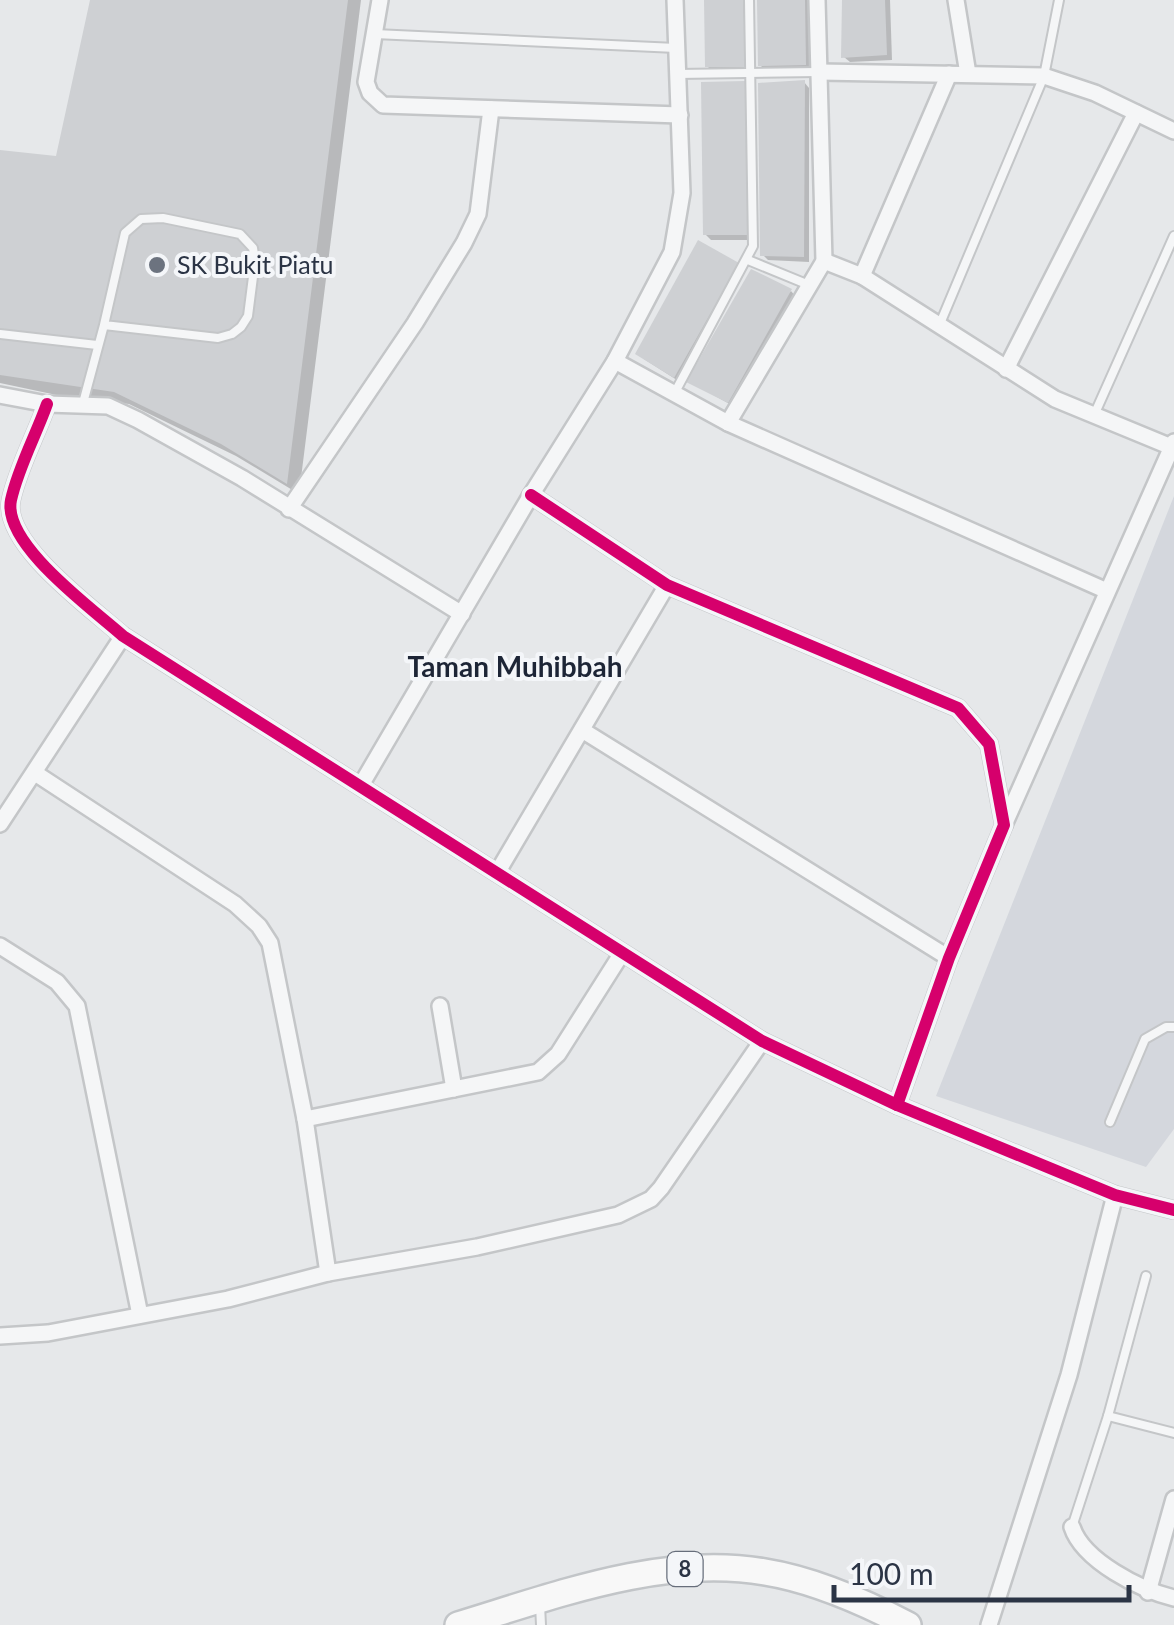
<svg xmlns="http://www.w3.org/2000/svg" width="1174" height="1625" viewBox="0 0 1174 1625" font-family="Lato,sans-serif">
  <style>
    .built { fill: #d4d7dd }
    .shadow { fill: #0003 }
    .building { fill: #ced0d3 }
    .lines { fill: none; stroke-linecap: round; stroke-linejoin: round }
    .service-casing { stroke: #c4c6c8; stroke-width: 12 }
    .minor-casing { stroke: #c4c6c8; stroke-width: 20 }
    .primary-casing { stroke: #c2c5c8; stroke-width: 30 }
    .service { stroke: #f5f6f7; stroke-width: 8 }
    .minor { stroke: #f5f6f7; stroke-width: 15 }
    .primary { stroke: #f8f8f8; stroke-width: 25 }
    .cycleway-casing { stroke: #f4f6f9; stroke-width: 19 }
    .cycleway { stroke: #d6006c; stroke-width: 12 }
    .poi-dot { fill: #6c737f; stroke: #f4f6f9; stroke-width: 4 }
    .labels { text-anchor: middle; stroke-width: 8; stroke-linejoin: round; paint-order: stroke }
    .shield { fill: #f4f6f9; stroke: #676e7b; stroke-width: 2.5 }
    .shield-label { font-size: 22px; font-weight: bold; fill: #2b3445 }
    .poi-label { font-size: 25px; fill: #2b3445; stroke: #f4f6f9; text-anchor: start }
    .neighbourhood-label { font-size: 28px; font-weight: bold; fill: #1d2536; stroke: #f4f6f9 }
  </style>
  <rect width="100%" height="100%" fill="#e6e8ea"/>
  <path class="built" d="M 1174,496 L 1174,1129 L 1146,1167 L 936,1096 Z"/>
  <g class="shadow">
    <path d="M 92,0 L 361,0 L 299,494 L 236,456 L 129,404 L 66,397 L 0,383 L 0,152 L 58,159 Z"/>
    <path d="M 706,0 L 748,0 L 750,71 L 713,72 L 707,66 Z"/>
    <path d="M 759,0 L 809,0 L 811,70 L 766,71 L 760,65 Z"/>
    <path d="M 845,0 L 890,0 L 892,60 L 850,62 L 844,57 Z"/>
    <path d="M 804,82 L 809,88 L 809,262 L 768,260 L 762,254 Z"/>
    <path d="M 744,84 L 750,90 L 753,240 L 711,240 L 705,234 Z"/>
    <path d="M 738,265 L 743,271 L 680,382 L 644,359 Z"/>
    <path d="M 791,291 L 796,297 L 735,407 L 690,382 Z"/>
  </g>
  <g class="building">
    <path d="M 90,0 L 348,0 L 287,484 L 221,444 L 114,392 L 0,375 L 0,150 L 56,156 Z"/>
    <path d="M 704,0 L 743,0 L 746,67 L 705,67 Z"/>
    <path d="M 757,0 L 805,0 L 806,65 L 758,66 Z"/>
    <path d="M 842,0 L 885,0 L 887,55 L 841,58 Z"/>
    <path d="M 805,80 L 804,257 L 760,256 L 758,83 Z"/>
    <path d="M 745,81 L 749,235 L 703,235 L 701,82 Z"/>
    <path d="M 698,240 L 739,263 L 674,378 L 635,354 Z"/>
    <path d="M 751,269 L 792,289 L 728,403 L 686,382 Z"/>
  </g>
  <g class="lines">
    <defs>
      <g id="service">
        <path d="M 375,34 L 676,48"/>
        <path d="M 677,74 L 818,72"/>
        <path d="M 748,260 L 809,285"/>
        <path d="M 939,326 L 1044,76 L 1059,0"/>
        <path d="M 0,334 L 97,345"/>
        <path d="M 674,394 L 753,246 L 749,0"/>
        <path d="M 83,403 L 104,325 L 218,338 L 232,334 L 241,327 L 248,316 L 255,261 L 253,248 L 240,234 L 163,218 L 141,219 L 125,233 L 104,325"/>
        <path d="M 1095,413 L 1174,236"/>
        <path d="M 1110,1122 L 1145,1039 L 1166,1027 L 1174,1027"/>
        <path d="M 1108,1416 L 1174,1433"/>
        <path d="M 1072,1527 L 1108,1416 L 1146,1276"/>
        <path d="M 540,1605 L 541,1625"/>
      </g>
      <g id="minor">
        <path d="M 380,0 L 366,82 L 370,93 L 383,105 L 680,115"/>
        <path d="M 956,0 L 968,74"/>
        <path d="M 820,72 L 1044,76 L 1095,93 L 1174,131"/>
        <path d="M 824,261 L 862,276 L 1055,399 L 1174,448"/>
        <path d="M 862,276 L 949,74"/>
        <path d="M 615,361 L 728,423 L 1107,591"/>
        <path d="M 1006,369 L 1136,113"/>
        <path d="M 0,395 L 47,404 L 108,406 L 138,420 L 242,478 L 462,614"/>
        <path d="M 47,404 C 36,435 18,468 11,500 C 2,544 93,609 123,636 L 762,1041 L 897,1105 L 1115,1195 L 1174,1210"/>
        <path d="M 728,423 L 824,261 L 817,0"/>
        <path d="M 531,495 L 667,585 L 958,708 L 989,744 L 1004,825 L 949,958 L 897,1105"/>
        <path d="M 289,509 L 415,323 L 464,243 L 478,214 L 491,109"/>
        <path d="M 582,730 L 949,958"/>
        <path d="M 35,773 L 235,904 L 259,926 L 270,943 L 305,1119 L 328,1273"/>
        <path d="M 361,785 L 531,495 L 615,361 L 672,252 L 682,193 L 675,0"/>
        <path d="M 0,824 L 123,636"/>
        <path d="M 1004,825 L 1174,442"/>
        <path d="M 497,873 L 667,585"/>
        <path d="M 0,946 L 57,982 L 77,1006 L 140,1315"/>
        <path d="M 440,1006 L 454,1089"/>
        <path d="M 305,1119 L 538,1072 L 558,1054 L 622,953"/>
        <path d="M 0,1336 L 48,1333 L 228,1299 L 328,1273 L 477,1247 L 618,1215 L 651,1199 L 661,1188 L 762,1041"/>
        <path d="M 1072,1527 C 1083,1561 1141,1590 1174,1598"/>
        <path d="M 1148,1592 L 1174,1499"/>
        <path d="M 989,1625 L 1069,1375 L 1115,1195"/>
      </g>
      <path id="primary" d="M 458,1625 C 554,1596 663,1554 765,1572 C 815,1580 864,1602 908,1625"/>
    </defs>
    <use href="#service" class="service-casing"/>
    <use href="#minor" class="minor-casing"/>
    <use href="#primary" class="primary-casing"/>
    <use href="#service" class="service"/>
    <use href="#minor" class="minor"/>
    <use href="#primary" class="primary"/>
    <defs>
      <g id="cycleway">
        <path d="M 47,404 C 36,435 18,468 11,500 C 2,544 93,609 123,636 L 762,1041 L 897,1105 L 1115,1195 L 1174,1210"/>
        <path d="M 531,495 L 667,585 L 958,708 L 989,744 L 1004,825 L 949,958 L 897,1105"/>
      </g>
    </defs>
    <use href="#cycleway" class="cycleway-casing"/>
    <use href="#cycleway" class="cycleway"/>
  </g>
  <circle class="poi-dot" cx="157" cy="265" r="10"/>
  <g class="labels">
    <rect class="shield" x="667.5" y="1552" width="35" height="34" rx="8"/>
    <g class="shield-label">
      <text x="685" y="1577">8</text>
    </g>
    <g class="poi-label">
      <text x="177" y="274">SK Bukit Piatu</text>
    </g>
    <g class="neighbourhood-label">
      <text x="515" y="677">Taman Muhibbah</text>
    </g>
  </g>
  <path d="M834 1585v15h295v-15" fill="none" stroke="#2b3445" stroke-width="5"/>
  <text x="849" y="1585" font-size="30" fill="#2b3445" stroke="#f4f6f9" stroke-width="8" paint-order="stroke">100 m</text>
</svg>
